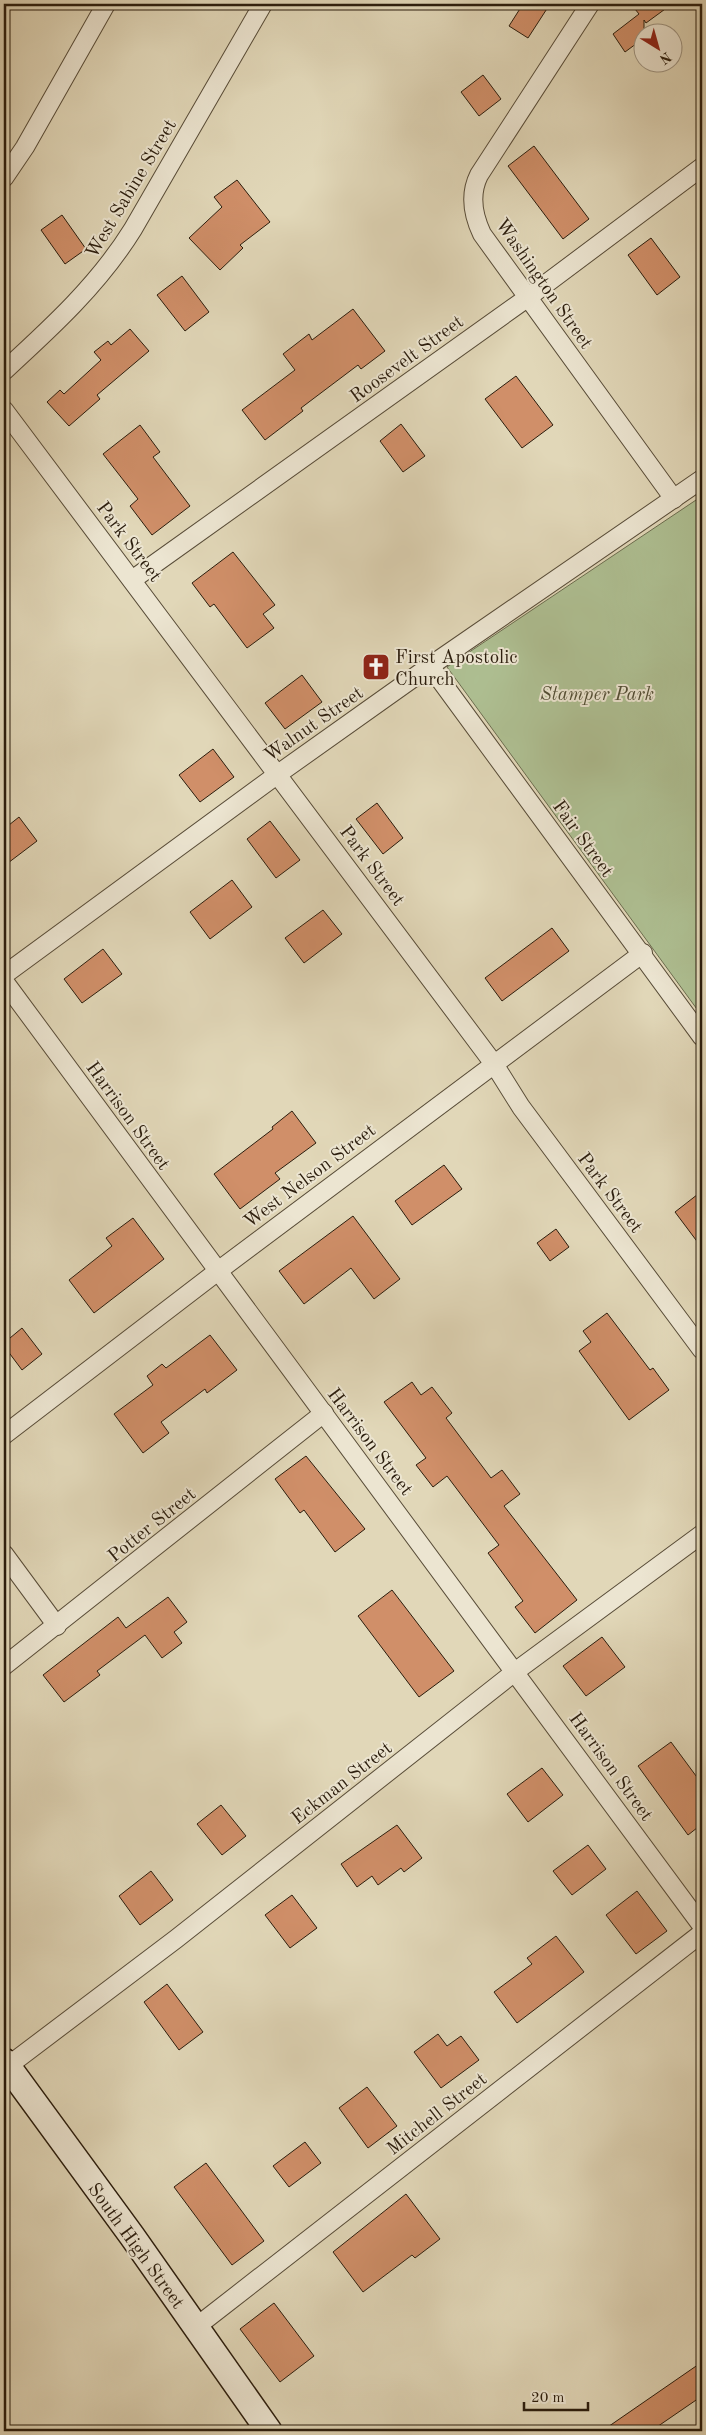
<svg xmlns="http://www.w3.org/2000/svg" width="706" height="2435" viewBox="0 0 706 2435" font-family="'Old Standard TT',serif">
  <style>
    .green { fill: #aebf92; stroke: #6c6e50 }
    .building { fill: #d08f69; stroke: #2b1d0d }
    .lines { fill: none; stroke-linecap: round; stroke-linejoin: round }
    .street-casing { stroke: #584c38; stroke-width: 20 }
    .secondary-casing { stroke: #2b1d0d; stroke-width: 28 }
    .street { stroke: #ece5d1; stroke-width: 18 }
    .secondary { stroke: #ece5d1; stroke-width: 25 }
    .labels { text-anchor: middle; stroke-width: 4; stroke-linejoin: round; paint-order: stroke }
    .street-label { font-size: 19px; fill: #2b1d0d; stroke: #ece5d1 }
    .poi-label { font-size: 19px; fill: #2b1d0d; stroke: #ece5d1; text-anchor: start }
    .park-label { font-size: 19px; font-style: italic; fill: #524e35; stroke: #ece5d1 }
  </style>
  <rect width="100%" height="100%" fill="#e1d7b8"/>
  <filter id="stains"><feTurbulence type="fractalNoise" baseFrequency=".004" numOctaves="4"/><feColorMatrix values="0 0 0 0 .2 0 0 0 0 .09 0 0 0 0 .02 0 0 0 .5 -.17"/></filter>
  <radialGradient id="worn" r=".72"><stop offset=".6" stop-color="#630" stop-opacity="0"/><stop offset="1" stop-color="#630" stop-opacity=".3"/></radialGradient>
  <path class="green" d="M 702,496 L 702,1016 L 447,667 Z"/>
  <g class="building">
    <path d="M 523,4 L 550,4 L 528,38 L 509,26 Z"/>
    <path d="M 631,4 L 672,4 L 646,23 L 644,20 L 644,38 L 625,52 L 613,34 L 639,14 Z"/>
    <path d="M 483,75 L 501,99 L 479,116 L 461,92 Z"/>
    <path d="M 534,146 L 589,219 L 563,239 L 508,166 Z"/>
    <path d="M 237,180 L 270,222 L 240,245 L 243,248 L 220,270 L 189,238 L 222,207 L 214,197 Z"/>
    <path d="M 62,215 L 86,249 L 65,264 L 41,230 Z"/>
    <path d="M 651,238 L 680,277 L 657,295 L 628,255 Z"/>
    <path d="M 182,276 L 209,312 L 185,331 L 157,295 Z"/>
    <path d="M 353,309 L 385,351 L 361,369 L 358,365 L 301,408 L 303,411 L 265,440 L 242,410 L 295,370 L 283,354 L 309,334 L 312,340 Z"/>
    <path d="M 130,329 L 149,351 L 97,395 L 100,399 L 69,426 L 47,402 L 60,390 L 64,394 L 101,360 L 94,352 L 108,341 L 111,345 Z"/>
    <path d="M 516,376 L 553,425 L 522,448 L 485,399 Z"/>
    <path d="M 401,424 L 425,456 L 403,472 L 380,441 Z"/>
    <path d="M 140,425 L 160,452 L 153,457 L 190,506 L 152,535 L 130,506 L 138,499 L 103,454 Z"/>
    <path d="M 233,552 L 275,605 L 263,614 L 274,628 L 247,648 L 214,604 L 210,607 L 192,583 Z"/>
    <path d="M 302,675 L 322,702 L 285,729 L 265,703 Z"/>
    <path d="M 213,749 L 234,777 L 200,802 L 179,775 Z"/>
    <path d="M 377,803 L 403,838 L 383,854 L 356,819 Z"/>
    <path d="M 19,817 L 37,841 L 4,866 L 4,829 Z"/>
    <path d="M 270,821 L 300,860 L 276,878 L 247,839 Z"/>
    <path d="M 232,880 L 252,907 L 210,939 L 190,912 Z"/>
    <path d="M 323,910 L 342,934 L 304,963 L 285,938 Z"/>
    <path d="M 552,928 L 569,951 L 502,1001 L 485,978 Z"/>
    <path d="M 103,949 L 122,974 L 82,1003 L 64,979 Z"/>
    <path d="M 292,1111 L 316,1143 L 275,1173 L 280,1179 L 240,1209 L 214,1174 L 273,1129 L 272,1127 Z"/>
    <path d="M 444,1165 L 462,1189 L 412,1225 L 395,1201 Z"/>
    <path d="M 702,1191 L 702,1248 L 675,1212 Z"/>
    <path d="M 353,1216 L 400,1279 L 374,1299 L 351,1268 L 304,1304 L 279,1271 Z"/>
    <path d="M 133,1218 L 164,1259 L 94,1313 L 69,1280 L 112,1246 L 106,1238 Z"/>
    <path d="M 556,1229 L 569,1247 L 550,1261 L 537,1243 Z"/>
    <path d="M 607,1313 L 650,1370 L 653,1368 L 669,1390 L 629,1420 L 579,1351 L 591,1342 L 583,1331 Z"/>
    <path d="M 22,1328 L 42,1354 L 22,1370 L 4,1346 L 4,1343 Z"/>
    <path d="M 210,1335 L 237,1370 L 207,1393 L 205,1389 L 161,1422 L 169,1433 L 143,1453 L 114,1414 L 153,1385 L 147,1376 L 162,1364 L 166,1368 Z"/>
    <path d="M 412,1382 L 421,1395 L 432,1387 L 452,1413 L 446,1418 L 491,1478 L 502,1470 L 520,1494 L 504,1506 L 577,1600 L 535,1633 L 515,1607 L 523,1601 L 488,1553 L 499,1545 L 447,1476 L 433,1487 L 416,1465 L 426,1458 L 384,1402 Z"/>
    <path d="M 306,1456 L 365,1529 L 335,1552 L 304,1510 L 300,1513 L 275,1479 Z"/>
    <path d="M 392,1590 L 454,1671 L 419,1697 L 358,1616 Z"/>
    <path d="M 168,1597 L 187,1622 L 174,1632 L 182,1643 L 162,1658 L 145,1635 L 97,1671 L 100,1675 L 64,1702 L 43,1675 L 118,1617 L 126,1628 Z"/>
    <path d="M 602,1637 L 625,1667 L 586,1696 L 563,1666 Z"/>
    <path d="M 671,1742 L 702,1784 L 702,1824 L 688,1835 L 638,1766 Z"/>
    <path d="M 542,1768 L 563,1795 L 528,1822 L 507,1794 Z"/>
    <path d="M 221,1805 L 246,1836 L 222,1855 L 197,1824 Z"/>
    <path d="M 397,1825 L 422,1858 L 404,1872 L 401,1868 L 378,1885 L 372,1876 L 357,1887 L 341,1864 Z"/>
    <path d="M 588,1845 L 606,1869 L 572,1895 L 553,1871 Z"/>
    <path d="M 151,1871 L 173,1900 L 140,1925 L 119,1896 Z"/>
    <path d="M 637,1891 L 667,1931 L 636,1954 L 606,1915 Z"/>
    <path d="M 292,1895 L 317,1928 L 290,1948 L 265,1915 Z"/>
    <path d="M 556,1936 L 584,1972 L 517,2023 L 494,1992 L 532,1964 L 527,1958 Z"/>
    <path d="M 167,1984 L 203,2032 L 179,2050 L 144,2002 Z"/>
    <path d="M 438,2034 L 447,2046 L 461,2036 L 479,2060 L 441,2088 L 414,2052 Z"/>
    <path d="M 367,2087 L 397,2126 L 368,2148 L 339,2108 Z"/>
    <path d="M 305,2142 L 321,2163 L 289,2187 L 273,2166 Z"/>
    <path d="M 206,2163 L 264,2241 L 232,2265 L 174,2187 Z"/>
    <path d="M 406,2194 L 440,2239 L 415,2258 L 412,2255 L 363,2292 L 333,2252 Z"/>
    <path d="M 274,2303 L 314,2356 L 280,2382 L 240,2329 Z"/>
    <path d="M 702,2362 L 702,2396 L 651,2431 L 602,2431 Z"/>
  </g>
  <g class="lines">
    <defs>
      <g id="street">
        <path d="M 590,4 L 479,175 C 469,195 473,215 482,234 L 674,499"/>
        <path d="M 4,178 L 25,147 L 106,4"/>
        <path d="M 4,371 C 52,327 99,284 133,229 L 263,4"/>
        <path d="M 4,410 L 494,1064 L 521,1107 L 702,1350"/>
        <path d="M 132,580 L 527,298 L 702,167"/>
        <path d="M 430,666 L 702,1037"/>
        <path d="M 4,975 L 278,774 L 430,666 L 702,479"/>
        <path d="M 4,981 L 702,1926"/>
        <path d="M 4,1435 L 218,1271 L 643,953"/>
        <path d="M 4,1554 L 57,1626"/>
        <path d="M 4,1666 L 324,1413"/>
        <path d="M 8,2066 L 176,1939 L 516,1671 L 702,1534"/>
        <path d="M 196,2327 L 702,1933"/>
      </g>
      <path id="secondary" d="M 4,2061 L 132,2236 L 269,2431"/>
    </defs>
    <use href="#street" class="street-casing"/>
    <use href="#secondary" class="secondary-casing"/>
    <use href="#street" class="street"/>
    <use href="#secondary" class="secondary"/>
  </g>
  <defs>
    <symbol id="church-square" viewBox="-11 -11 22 22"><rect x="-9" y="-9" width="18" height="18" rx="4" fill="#8f2418" stroke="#ece5d1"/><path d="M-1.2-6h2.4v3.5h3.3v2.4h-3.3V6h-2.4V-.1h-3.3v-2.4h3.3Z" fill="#fff"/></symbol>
  </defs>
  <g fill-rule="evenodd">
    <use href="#church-square" x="360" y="651" width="32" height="32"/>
  </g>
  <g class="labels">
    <g class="street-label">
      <text transform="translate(130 188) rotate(-59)" y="7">West Sabine Street</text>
      <text transform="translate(545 283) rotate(55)" y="7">Washington Street</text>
      <text transform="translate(406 358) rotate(-36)" y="7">Roosevelt Street</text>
      <text transform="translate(130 541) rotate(53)" y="7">Park Street</text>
      <text transform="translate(313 723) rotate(-35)" y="7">Walnut Street</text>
      <text transform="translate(584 838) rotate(54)" y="7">Fair Street</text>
      <text transform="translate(373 865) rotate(53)" y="7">Park Street</text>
      <text transform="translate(129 1115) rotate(54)" y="7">Harrison Street</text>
      <text transform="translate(309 1175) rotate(-37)" y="7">West Nelson Street</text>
      <text transform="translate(611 1192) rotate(53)" y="7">Park Street</text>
      <text transform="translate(371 1441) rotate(53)" y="7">Harrison Street</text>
      <text transform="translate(151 1524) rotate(-39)" y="7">Potter Street</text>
      <text transform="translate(612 1766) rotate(54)" y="7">Harrison Street</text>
      <text transform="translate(341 1782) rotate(-38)" y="7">Eckman Street</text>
      <text transform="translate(436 2113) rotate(-38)" y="7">Mitchell Street</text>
      <text transform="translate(137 2245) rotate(54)" y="7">South High Street</text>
    </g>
    <g class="poi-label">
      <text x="395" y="663">First Apostolic<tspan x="395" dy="22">Church</tspan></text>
    </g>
    <g class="park-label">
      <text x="597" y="700">Stamper Park</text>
    </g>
  </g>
  <rect width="706" height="2435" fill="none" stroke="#e1d7b8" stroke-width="20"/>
  <rect x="5" y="5" width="696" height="2425" fill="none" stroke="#2b1d0d" stroke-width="2.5"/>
  <rect x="10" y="10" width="686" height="2415" fill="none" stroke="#2b1d0d"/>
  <g transform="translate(658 48) rotate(143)"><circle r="24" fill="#ece5d1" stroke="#9f9583"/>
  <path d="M0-4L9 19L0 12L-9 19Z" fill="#8f2418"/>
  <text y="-8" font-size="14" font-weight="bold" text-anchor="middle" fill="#2b1d0d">N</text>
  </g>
  <path d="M524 2402v8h64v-8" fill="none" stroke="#2b1d0d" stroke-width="2.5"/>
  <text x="531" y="2402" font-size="15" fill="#2b1d0d" stroke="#ece5d1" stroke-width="4" paint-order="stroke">20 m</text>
  <rect width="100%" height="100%" filter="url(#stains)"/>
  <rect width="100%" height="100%" fill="url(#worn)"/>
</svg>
